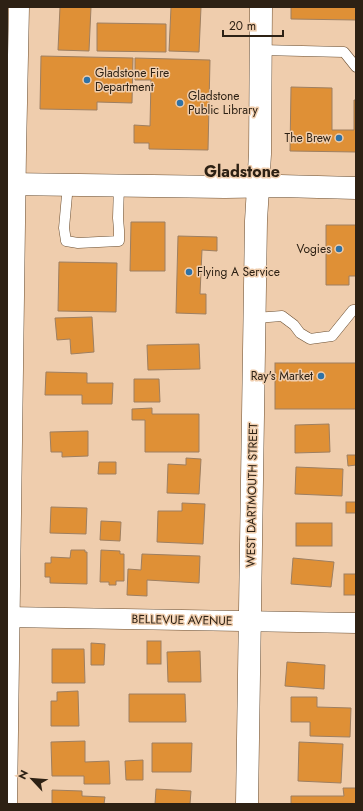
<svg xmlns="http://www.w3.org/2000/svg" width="363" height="811" viewBox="0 0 363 811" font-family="Jost,sans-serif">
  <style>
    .building { fill: #df9036; stroke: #9e7f61 }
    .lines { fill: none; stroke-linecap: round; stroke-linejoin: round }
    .lane-casing { stroke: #694d30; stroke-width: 11 }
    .street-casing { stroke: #694d30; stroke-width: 21 }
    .secondary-casing { stroke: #694d30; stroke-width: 23 }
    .lane { stroke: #fff; stroke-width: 10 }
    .street { stroke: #fff; stroke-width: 20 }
    .secondary { stroke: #fff; stroke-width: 22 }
    .poi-dot { fill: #2e72a7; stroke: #efcdad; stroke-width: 1.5 }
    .labels { text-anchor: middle; stroke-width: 3; stroke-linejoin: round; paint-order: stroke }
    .poi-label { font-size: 12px; fill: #2d2114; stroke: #efcdad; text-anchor: start }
    .street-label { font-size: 12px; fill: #2d2114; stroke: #efcdad }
    .district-label { font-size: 16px; font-weight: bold; fill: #2d2114; stroke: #efcdad }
  </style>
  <rect width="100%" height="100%" fill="#efcdad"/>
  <g class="building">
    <path d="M 60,7 L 91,7 L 89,51 L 58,50 Z"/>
    <path d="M 171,7 L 201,7 L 199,52 L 169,51 Z"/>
    <path d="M 291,7 L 356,7 L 356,20 L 291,19 Z"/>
    <path d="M 97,23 L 166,24 L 166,52 L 97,51 Z"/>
    <path d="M 41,56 L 133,58 L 132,103 L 97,102 L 97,110 L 40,109 Z"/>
    <path d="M 135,58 L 210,60 L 208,150 L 149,149 L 149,143 L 134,143 L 134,125 L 150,126 L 151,80 L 135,80 Z"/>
    <path d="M 291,87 L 332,88 L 332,130 L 354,130 L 354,100 L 356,100 L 356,152 L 290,151 Z"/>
    <path d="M 131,222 L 165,222 L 165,271 L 130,271 Z"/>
    <path d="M 326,225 L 356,225 L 356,276 L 349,276 L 349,285 L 326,285 Z"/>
    <path d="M 178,236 L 217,237 L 217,251 L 202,250 L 200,294 L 206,294 L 206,314 L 176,313 Z"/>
    <path d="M 59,262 L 117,263 L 116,312 L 58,311 Z"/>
    <path d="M 92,317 L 94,352 L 71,354 L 70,339 L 57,340 L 55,318 Z"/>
    <path d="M 199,344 L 200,369 L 148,370 L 147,345 Z"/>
    <rect x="275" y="363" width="81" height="46"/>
    <path d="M 46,372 L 87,373 L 87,383 L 113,383 L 112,404 L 82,404 L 82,395 L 45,395 Z"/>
    <path d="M 134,379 L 159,379 L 160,402 L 134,402 Z"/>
    <path d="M 152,408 L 152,414 L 199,414 L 199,452 L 145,452 L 145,420 L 132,420 L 132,409 Z"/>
    <path d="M 329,424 L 330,452 L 295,453 L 295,425 Z"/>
    <path d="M 88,431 L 88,456 L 62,457 L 62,452 L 51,452 L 50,432 Z"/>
    <path d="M 347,455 L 356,455 L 356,465 L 348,466 Z"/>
    <path d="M 186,458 L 201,459 L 199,494 L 167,493 L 168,464 L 186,465 Z"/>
    <path d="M 99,462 L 116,462 L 116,474 L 98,474 Z"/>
    <path d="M 296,467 L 343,469 L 342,496 L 295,494 Z"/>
    <rect x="346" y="502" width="10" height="11"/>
    <path d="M 182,503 L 205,504 L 203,544 L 157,542 L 158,511 L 182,511 Z"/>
    <path d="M 51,507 L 87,508 L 86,534 L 50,533 Z"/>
    <path d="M 101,521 L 121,522 L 120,541 L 100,540 Z"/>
    <rect x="296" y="523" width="36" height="23"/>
    <path d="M 71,550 L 85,550 L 85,552 L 87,552 L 87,584 L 50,583 L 50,577 L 45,577 L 45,563 L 51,563 L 51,557 L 70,558 Z"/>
    <path d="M 101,550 L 120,551 L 120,554 L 124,554 L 124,581 L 116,581 L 116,585 L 109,585 L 109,582 L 100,582 Z"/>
    <path d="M 142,554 L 200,556 L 199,583 L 147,580 L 147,596 L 127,595 L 128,569 L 141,570 Z"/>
    <path d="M 293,558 L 334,562 L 331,587 L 291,584 Z"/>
    <rect x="344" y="574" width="12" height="21"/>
    <rect x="147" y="641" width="14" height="23"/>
    <path d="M 91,643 L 105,644 L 104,665 L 91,665 Z"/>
    <path d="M 52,649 L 84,649 L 85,683 L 52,683 Z"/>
    <path d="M 200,651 L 201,682 L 168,682 L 167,652 Z"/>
    <path d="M 287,662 L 325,665 L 324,689 L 285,686 Z"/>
    <path d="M 78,691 L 79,726 L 51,726 L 51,701 L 57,701 L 57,692 Z"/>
    <path d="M 129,694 L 185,694 L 186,722 L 129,722 Z"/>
    <path d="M 291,697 L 317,697 L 317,707 L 351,708 L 350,737 L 310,736 L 310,722 L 291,722 Z"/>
    <path d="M 85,741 L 85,762 L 109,761 L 110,784 L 84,784 L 84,776 L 52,776 L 51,742 Z"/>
    <path d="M 299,742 L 343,744 L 341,783 L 298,781 Z"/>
    <path d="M 152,743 L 192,743 L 191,772 L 152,772 Z"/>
    <path d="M 143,760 L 143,780 L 126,780 L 125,761 Z"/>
    <path d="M 343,788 L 356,788 L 356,804 L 291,804 L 291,796 L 344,796 Z"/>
    <path d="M 156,789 L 191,791 L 190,804 L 155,804 Z"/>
    <path d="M 52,790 L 82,791 L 82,796 L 105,797 L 104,804 L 52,804 Z"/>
  </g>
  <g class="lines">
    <defs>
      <g id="lane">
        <path d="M 261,50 L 344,52 L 356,67"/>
        <path d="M 68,184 L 64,228 L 66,241 L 78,243 L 119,241 L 119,230 L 118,218 L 119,185"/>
        <path d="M 255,318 L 282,316 L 294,325 L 300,333 L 310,339 L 332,336 L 353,310 L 356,310"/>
      </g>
      <g id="street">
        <path d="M 7,617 L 356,623"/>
        <path d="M 7,804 L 16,151 L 19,7"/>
      </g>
      <g id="secondary">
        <path d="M 7,184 L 225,187 L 280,186 L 356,188"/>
        <path d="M 247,804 L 256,221 L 260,154 L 261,7"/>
      </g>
    </defs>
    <use href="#lane" class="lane-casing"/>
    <use href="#street" class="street-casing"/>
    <use href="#secondary" class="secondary-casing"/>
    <use href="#lane" class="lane"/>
    <use href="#street" class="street"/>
    <use href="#secondary" class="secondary"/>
  </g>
  <g class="poi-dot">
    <circle cx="87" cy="80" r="4"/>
    <circle cx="180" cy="103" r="4"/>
    <circle cx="339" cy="138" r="4"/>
    <circle cx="339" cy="249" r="4"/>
    <circle cx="189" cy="272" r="4"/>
    <circle cx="321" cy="376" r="4"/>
  </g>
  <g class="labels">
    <g class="poi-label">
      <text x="95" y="77">Gladstone Fire<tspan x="95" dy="14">Department</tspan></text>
      <text x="188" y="100">Gladstone<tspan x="188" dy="14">Public Library</tspan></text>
      <text x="331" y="142" text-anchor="end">The Brew</text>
      <text x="331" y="253" text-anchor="end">Vogies</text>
      <text x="197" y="276">Flying A Service</text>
      <text x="313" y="380" text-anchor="end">Ray's Market</text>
    </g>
    <g class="street-label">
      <text transform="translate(252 495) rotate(-89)" y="4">WEST DARTMOUTH STREET</text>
      <text transform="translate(182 620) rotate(1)" y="4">BELLEVUE AVENUE</text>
    </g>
    <g class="district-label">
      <text x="242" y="177">Gladstone</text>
    </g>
  </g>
  <rect width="363" height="811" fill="none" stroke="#2d2114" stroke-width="16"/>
  <g transform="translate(32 779) rotate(296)" stroke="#efcdad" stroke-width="3" paint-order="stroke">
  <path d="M0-3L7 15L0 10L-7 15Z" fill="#2d2114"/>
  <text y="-6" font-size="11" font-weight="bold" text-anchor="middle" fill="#2d2114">N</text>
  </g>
  <path d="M223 30v6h60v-6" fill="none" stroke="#2d2114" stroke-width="2"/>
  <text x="229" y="30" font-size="12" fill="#2d2114" stroke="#efcdad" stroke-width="3" paint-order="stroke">20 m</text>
</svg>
